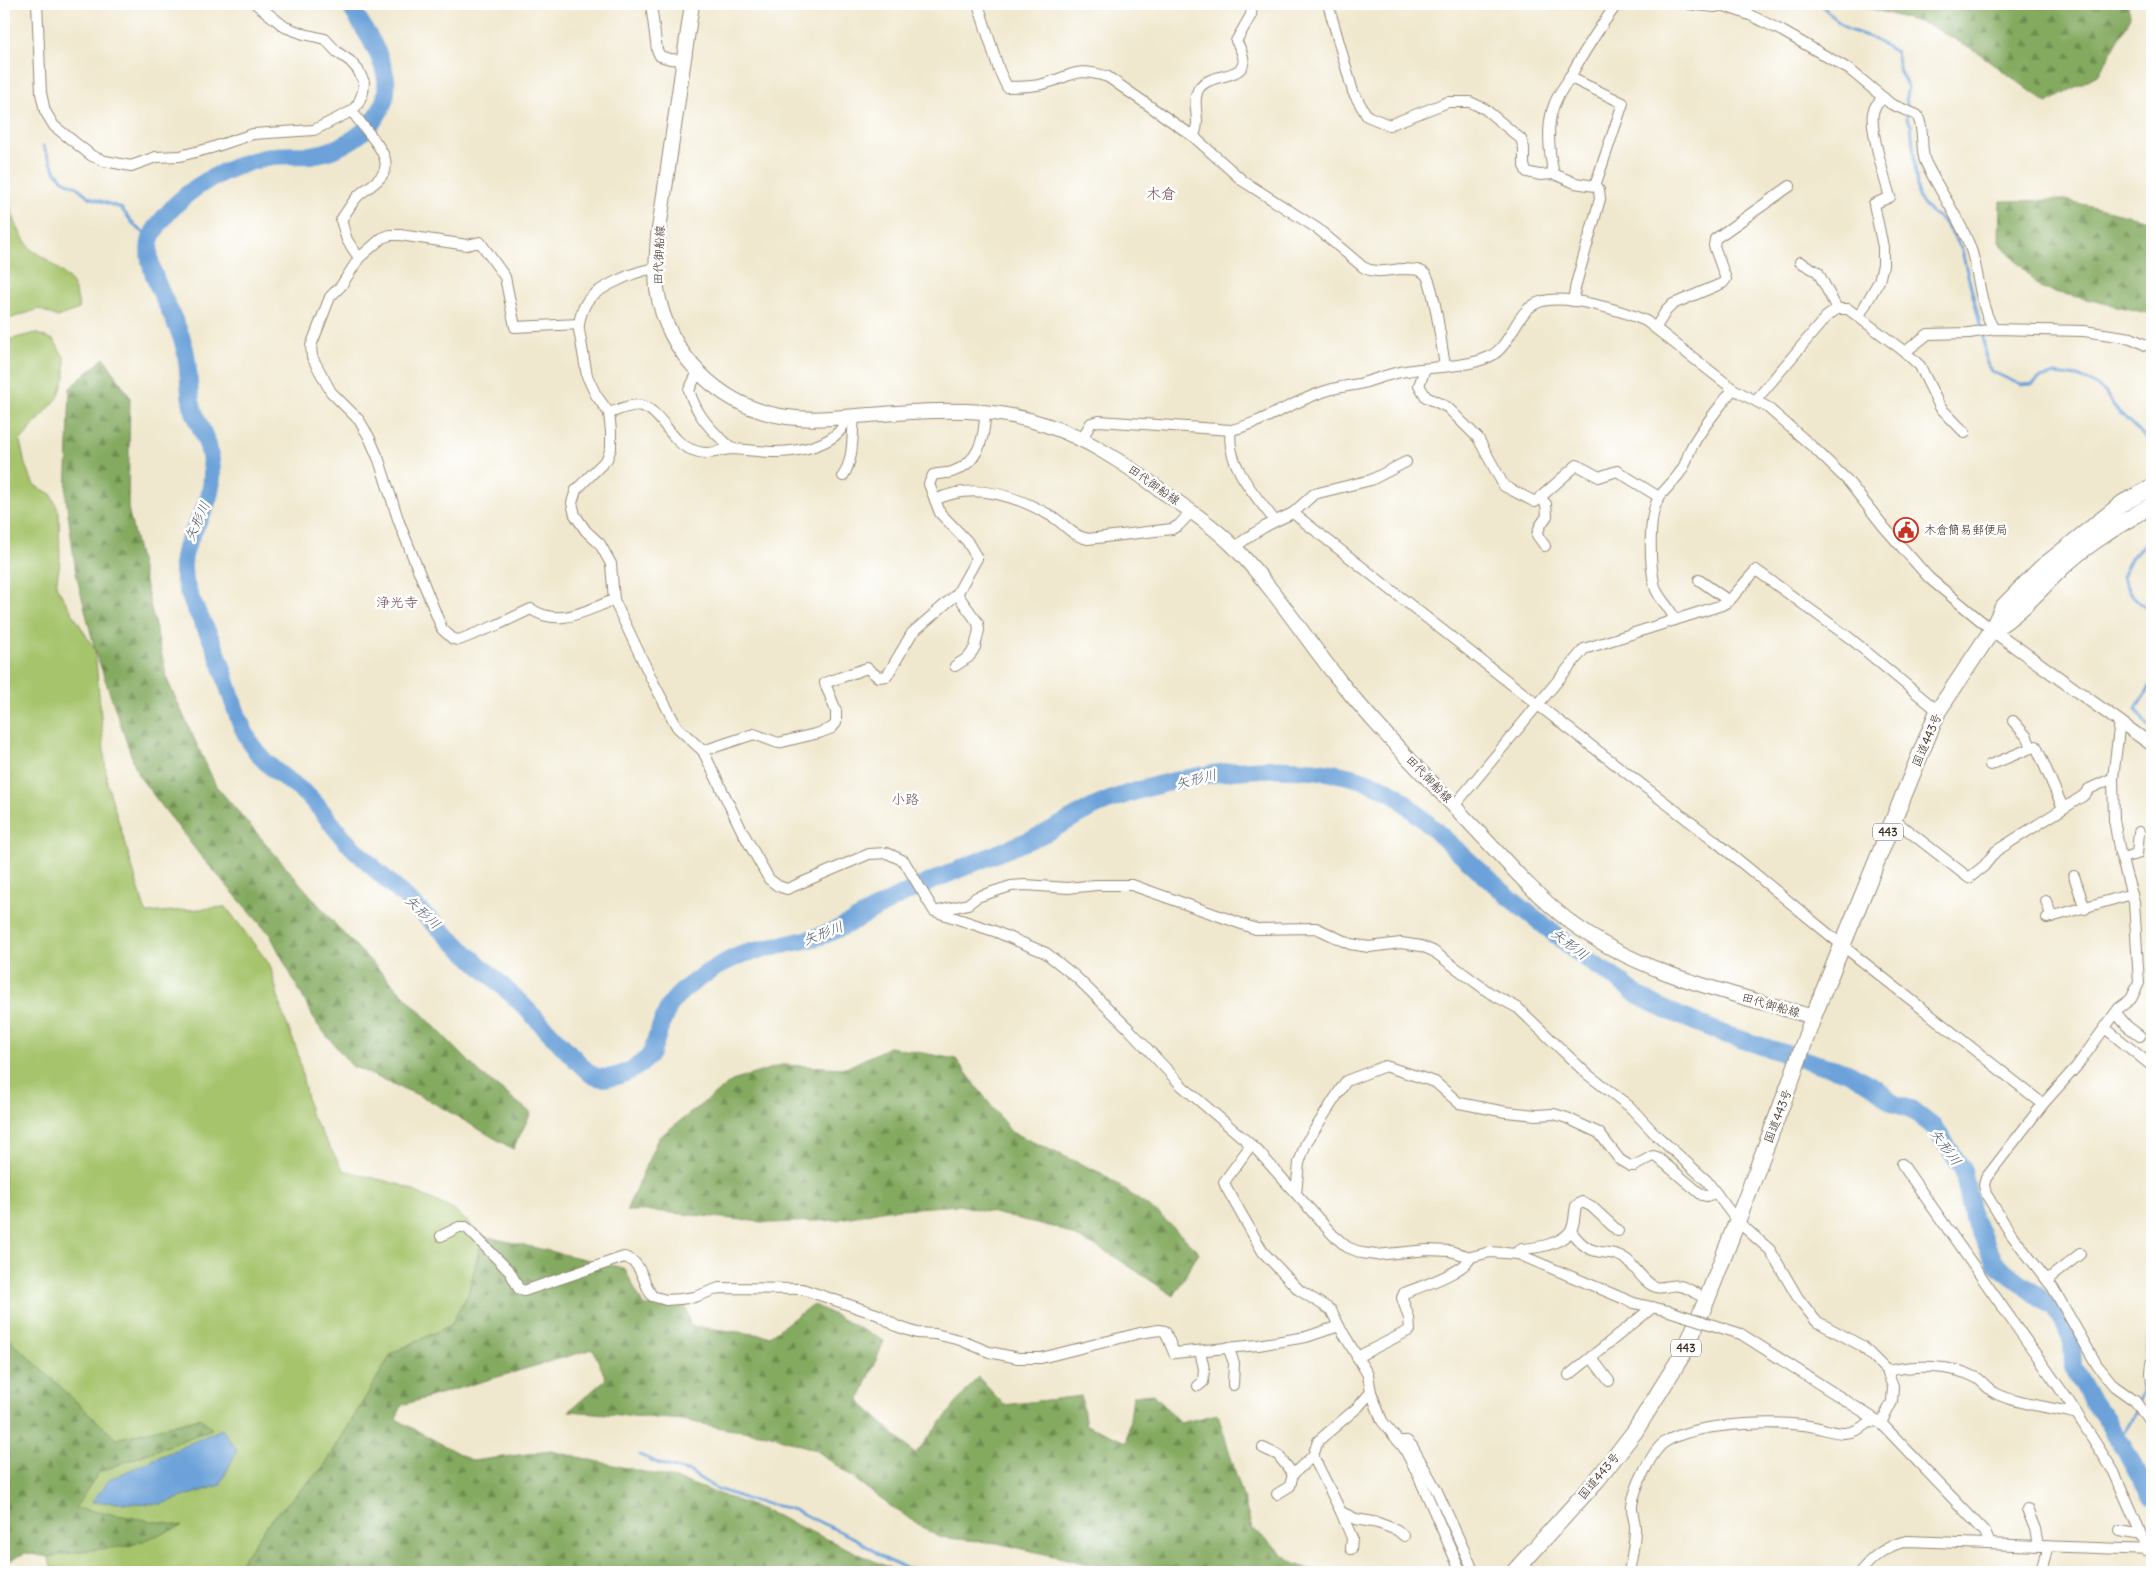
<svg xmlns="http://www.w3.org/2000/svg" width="2156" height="1576" viewBox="0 0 2156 1576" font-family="Delius,'Klee One',sans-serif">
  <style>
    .grass { fill: #a6c46c; stroke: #707745 }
    .forest { fill: url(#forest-firs); stroke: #606a3f }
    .water { fill: #6ca2d9; stroke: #54667c }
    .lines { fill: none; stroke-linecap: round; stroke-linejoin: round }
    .stream { stroke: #6ca2d9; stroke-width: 3 }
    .river { stroke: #6ca2d9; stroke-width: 18 }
    .minor-casing { stroke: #968976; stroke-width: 12 }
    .tertiary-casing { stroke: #968976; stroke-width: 14 }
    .secondary-casing { stroke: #968976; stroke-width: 16 }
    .trunk-casing { stroke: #968976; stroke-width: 18 }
    .minor { stroke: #fff; stroke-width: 10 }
    .tertiary { stroke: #fff; stroke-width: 12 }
    .secondary { stroke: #fff; stroke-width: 14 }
    .trunk { stroke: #fff; stroke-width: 16 }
    .minor-bridge-casing { stroke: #968976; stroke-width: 12; stroke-linecap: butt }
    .minor-bridge { stroke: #fff; stroke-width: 10 }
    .labels { text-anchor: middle; stroke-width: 5; stroke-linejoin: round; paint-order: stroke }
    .shield { fill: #fff; stroke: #766a62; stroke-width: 1 }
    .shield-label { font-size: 11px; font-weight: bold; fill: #3b2a1e }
    .street-label { font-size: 12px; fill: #3b2a1e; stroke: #fff }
    .poi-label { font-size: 12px; fill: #3b2a1e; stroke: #fff; text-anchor: start }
    .water-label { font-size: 14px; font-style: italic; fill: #4f5a69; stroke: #fff }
    .neighbourhood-label { font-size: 14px; fill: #724e55; stroke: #fff }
    .quarter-label { font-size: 15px; fill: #724e55; stroke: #fff }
  </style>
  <defs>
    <pattern id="forest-firs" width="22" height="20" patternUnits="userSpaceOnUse" patternTransform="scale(1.25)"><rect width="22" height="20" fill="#84aa60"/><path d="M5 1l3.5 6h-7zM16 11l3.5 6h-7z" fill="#6d8b4f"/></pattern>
  </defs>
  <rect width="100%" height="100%" fill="#fff"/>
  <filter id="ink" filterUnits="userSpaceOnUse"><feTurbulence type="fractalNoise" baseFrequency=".02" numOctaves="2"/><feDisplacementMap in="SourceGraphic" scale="10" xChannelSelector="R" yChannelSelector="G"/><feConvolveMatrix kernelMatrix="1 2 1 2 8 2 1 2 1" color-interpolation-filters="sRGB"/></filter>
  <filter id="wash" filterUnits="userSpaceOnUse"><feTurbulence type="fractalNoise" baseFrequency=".0096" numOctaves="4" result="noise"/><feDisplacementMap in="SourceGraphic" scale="20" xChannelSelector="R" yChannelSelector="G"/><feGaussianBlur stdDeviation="1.12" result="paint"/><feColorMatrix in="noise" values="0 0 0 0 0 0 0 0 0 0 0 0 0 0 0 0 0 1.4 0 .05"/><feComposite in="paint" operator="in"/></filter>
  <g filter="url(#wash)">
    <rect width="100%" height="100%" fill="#f0e8ce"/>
    <g class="grass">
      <path d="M 4,162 C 5,191 12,226 31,249 C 35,253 42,256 47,260 C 67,275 77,284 79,309 L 57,317 L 39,309 L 6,320 L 4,314 Z"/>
      <path d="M 35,333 L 54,340 L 65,359 L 65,377 L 58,398 L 20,441 L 25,465 L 34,485 L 51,494 L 59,512 L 60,562 L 56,586 L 95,650 L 107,783 L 146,913 L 226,907 L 270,965 L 282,1012 L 297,1050 L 310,1113 L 343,1170 L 401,1185 L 454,1210 L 483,1236 L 468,1294 L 451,1325 L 392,1353 L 325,1465 L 271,1520 L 234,1572 L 52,1572 L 49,1557 L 181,1527 L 74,1508 L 99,1472 L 212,1429 L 200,1418 L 116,1439 L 4,1334 L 4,341 Z"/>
    </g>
    <g class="forest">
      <path d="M 1855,4 L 2127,4 L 2131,17 L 2099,74 L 2047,103 L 1976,51 L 1929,25 Z"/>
      <path d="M 2065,200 L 2152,221 L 2152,314 L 2042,289 L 1999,242 L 2000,201 Z"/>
      <path d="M 104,358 L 130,397 L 128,508 L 168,682 L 216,786 L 342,932 L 480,1073 L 531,1113 L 513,1149 L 427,1099 L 352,1066 L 317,1024 L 270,935 L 199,854 L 138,775 L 95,650 L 76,573 L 66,498 L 70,388 Z"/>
      <path d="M 889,1047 L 956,1059 L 1011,1132 L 1101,1173 L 1160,1215 L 1199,1252 L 1174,1296 L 1109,1253 L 1058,1228 L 959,1205 L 887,1210 L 835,1220 L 772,1223 L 653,1211 L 626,1211 L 658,1138 L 732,1081 L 782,1065 L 846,1068 Z"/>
      <path d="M 483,1236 L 624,1268 L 644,1306 L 686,1305 L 690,1326 L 770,1336 L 813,1304 L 884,1341 L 859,1401 L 915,1454 L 978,1377 L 1004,1405 L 1081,1396 L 1086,1425 L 1127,1442 L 1133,1396 L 1154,1394 L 1180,1423 L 1218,1414 L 1252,1528 L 1295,1564 L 1317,1572 L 1118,1572 L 1115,1570 L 997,1543 L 938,1537 L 889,1505 L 816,1450 L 768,1434 L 727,1429 L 683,1420 L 569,1411 L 606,1379 L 593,1349 L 402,1405 L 396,1419 L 472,1461 L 551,1451 L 680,1480 L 766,1511 L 898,1572 L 234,1572 L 271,1520 L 325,1465 L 392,1353 L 451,1325 L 468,1294 Z"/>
      <path d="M 4,1334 L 116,1439 L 200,1418 L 212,1429 L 99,1472 L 75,1508 L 182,1526 L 129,1546 L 82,1551 L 49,1557 L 25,1553 L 4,1564 Z"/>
    </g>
    <path class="water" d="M 222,1429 L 237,1450 L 220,1485 L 161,1504 L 92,1502 L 110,1479 Z"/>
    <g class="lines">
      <g class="stream">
        <path d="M 1820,4 L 1846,29 L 1870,37 L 1896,52 L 1900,72 L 1908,87 L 1906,96 L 1907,107"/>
        <path d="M 1907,113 L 1907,119 L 1911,125 L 1918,197 L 1930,212 L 1942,220 L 1961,247 L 1983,336 L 1986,361 L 1991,371 L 2021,385 L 2033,384 L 2040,378 L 2056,374 L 2077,377 L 2091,382 L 2105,392 L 2114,407 L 2152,444"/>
        <path d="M 43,146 L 56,172 L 63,180 L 77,187 L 89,197 L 121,208 L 135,226 L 151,238"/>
        <path d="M 2152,535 L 2131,558 L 2122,577 L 2133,596 L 2152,614"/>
        <path d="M 2152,683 L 2136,709 L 2146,724 L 2152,728"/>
        <path d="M 2138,1403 L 2143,1391 L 2143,1371 L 2152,1318"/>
        <path d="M 2120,1441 L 2137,1409"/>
        <path d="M 640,1455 L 660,1464 L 690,1472 L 715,1488 L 749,1500 L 792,1509 L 856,1539 L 887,1560 L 915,1572"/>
      </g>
      <path class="river" d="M 349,4 C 362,26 382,53 386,79 C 391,120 347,151 310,155 C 296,156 282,154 268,157 C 230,166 192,184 167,214 C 161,221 154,229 151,238 C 141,268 174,312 183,342 C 190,362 187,384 192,405 C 196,421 205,434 209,450 C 212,463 213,480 210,492 C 204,522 177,544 184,577 C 189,602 205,624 215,648 C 229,681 234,721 256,751 C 271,771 291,781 309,797 C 324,811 335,830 350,845 C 401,895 456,943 509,992 C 535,1016 558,1042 583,1067 C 585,1069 589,1073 592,1075 C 611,1084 642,1068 652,1052 C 657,1037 662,1019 670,1005 C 681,987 722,962 741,955 C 750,951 761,950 770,948 C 793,942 816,940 838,929 C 861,918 882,904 904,894 C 949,872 994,855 1039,836 C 1063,825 1085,809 1110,800 C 1189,770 1318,751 1395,794 L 1511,899 L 1586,959 L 1620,981 L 1637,995 L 1666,1010 L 1724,1034 L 1821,1065 L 1848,1072 L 1876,1088 L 1895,1104 L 1911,1109 L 1935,1128 L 1963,1170 L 1973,1218 L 1996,1264 L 2054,1308 L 2072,1337 L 2073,1367 L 2091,1399 L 2120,1441 L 2152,1498"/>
    </g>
  </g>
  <g filter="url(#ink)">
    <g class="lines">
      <defs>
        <g id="minor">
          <path d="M 37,4 L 41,93 L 45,111 L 54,126 L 92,156 L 105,161 L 131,166 L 156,157 L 180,156 L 211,148 L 253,134 L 314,130 L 352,111 L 358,104 L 363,92 L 364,82 L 358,70 L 350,61 L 337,52 L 325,39 L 304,34 L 285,27 L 256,4"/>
          <path d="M 651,4 L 657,50 L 660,56 L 670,59 L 683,60"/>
          <path d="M 978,4 L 999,70 L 1007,87 C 1019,87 1031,87 1043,84 C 1073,76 1075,66 1108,77 L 1194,137 L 1243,181 L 1318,229 L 1363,267 C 1376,275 1390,269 1404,269 C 1412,270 1420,268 1426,275 C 1434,285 1442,349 1445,366"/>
          <path d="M 1328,4 L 1353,92 L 1367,116 L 1389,125 L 1448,102 L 1470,102 L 1485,109 L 1521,139 L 1524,148 L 1524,166 L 1527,172 L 1540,175 L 1554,174 L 1575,183 L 1595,186 L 1599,190 L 1600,199 L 1576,284 L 1573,301"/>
          <path d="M 1688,4 L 1715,7 L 1722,5 L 1750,15 L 1782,31 L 1850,70 L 1891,104 L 1917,115 C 1925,129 1920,146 1925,161 C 1938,189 1957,214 1969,244 C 1980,271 1978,304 1994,329"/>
          <path d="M 1569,77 L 1623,103 L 1595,186"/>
          <path d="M 352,111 C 361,125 374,137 382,152 C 394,174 374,183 360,194 C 352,201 347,212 341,220 L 347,240 L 359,258"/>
          <path d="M 1194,137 C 1195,132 1197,127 1197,122 C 1197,112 1193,100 1198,90 C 1210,68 1263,85 1236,41 L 1251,15 L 1252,4"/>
          <path d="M 1554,174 C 1549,154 1546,125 1554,105 C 1557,97 1562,89 1567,82 C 1582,55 1598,29 1617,4"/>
          <path d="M 1800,262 L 1818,272 L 1837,309"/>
          <path d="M 656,269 C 640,268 594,289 586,303 C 582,310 578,322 579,330 L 587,376 L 596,395 L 609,413 L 611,431 L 611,448 L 607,459 L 576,490 L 572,503 L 575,515 L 586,531 L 600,544 L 611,564 L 614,600 L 652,680 L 677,727 L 703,751 L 742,831 L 769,879 L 778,886 L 787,889 L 869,854 L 887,853 L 904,861 L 934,911 L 994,931 L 1046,953 L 1076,977 L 1128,1028 L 1182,1086 L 1256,1149 L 1333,1235 L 1347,1247 L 1362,1253 L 1376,1255 L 1427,1250 L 1450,1251 L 1471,1257 L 1490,1252 L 1518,1254 L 1634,1303 L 1669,1311"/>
          <path d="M 1859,316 L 1879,281 L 1883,265 L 1883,247 L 1874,204 L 1890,197 C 1885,181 1870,129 1873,113 C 1874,106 1878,102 1884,98"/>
          <path d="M 579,324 L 515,327 L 505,277 L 480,242 L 467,245 L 400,235 L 390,235 L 382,238 L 359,258 L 341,286 L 330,297 L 311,346 L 312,357 L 331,392 L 359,420 L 369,437 L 379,460 L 399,522 L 442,629 L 453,639 L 459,640 L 497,625 L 531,609 C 559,628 586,610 614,600"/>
          <path d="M 1656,327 L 1666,311 L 1673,304 L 1723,283 L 1726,279 L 1714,246 L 1715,239 L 1790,186"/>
          <path d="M 1905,352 L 1920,366 L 1940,407 L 1965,433"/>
          <path d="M 1423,369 L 1423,375 L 1419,385 L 1426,397 L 1447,407 L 1478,438 L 1504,486 L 1535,502 L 1577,465 L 1599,477 L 1617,471 L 1659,497"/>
          <path d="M 698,372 L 689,390 C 696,415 713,433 733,449"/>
          <path d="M 1756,400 L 1826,317 L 1837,309 L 1848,309 L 1905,352 L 1928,334 L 1969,333 L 1994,329 L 2084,331 L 2131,338 L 2152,348"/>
          <path d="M 609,413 C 619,410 632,403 642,406 C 661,411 670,441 690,449 C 712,458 716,449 734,449 C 748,450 762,452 776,452 C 799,452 842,444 846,417"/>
          <path d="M 1231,430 C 1225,464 1256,496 1275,521"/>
          <path d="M 1082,439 L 1091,423 L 1099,421 L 1231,430 C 1266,422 1294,400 1329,390 C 1339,387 1349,386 1359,384 C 1375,380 1390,373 1406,371 C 1433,366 1464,368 1489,357 C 1514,345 1514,308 1543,301 C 1569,295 1621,310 1646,321 L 1733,389 L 1767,407 L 1814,448 L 1847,480 L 1884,527 L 1929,578 L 1992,630"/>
          <path d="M 843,476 C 854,459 852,436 854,416"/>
          <path d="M 1540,498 L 1546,504 L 1547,516 L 1540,526 L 1537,535 L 1545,546"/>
          <path d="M 935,500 C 975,481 1017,496 1053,517 C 1066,525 1072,536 1088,539 L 1172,529 L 1179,525 L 1192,511"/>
          <path d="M 1293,513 L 1314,494 L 1371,480 L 1406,462"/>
          <path d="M 1235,548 C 1252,532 1273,522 1293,513 L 1538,705 L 1714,840 L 1843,946 L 2043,1104"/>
          <path d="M 1699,580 L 1729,601"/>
          <path d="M 1674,619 C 1670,606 1659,600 1655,587 C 1650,566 1647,514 1660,496 C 1668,486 1678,478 1684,466 C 1687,460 1688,454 1691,448 C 1702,427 1719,408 1733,389"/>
          <path d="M 955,666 L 969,657 L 975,647 L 979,630 L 978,623 L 957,594"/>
          <path d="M 2013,721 L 2027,737 L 2031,748"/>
          <path d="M 2120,721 L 2113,778 L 2114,820 L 2120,853 L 2134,902 L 2139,983 L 2131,999 L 2119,1008 L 2077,1066 L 2043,1104 L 1986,1178 L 1984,1185 L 1986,1194 L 2011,1234 L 2053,1288 L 2097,1365 L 2114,1386 L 2135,1401 L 2152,1425"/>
          <path d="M 703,751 L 754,734 L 778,743 L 819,733 L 832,728 L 836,723 L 836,711 L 825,683 L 867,668 L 878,677 L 887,676 L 912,633 L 957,594 L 977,558 L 967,541 L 940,513 L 929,484 L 933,475 C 939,473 945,474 952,472 C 979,463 985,438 985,412"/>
          <path d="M 1990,765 L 2036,746 L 2063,808"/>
          <path d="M 1454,806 L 1584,649 L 1722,605 L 1729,601 L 1756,570 L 1851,639 L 1938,711"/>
          <path d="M 1893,819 L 1969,878 L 1984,866 L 1996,851 L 2083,796 L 2089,789 L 2113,778"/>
          <path d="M 2122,858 L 2137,854 L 2139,832"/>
          <path d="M 2074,876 L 2085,909"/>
          <path d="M 2046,901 L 2052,917"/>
          <path d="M 938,911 L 968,904 L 977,897 L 1011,886 L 1025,885 L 1068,888 L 1096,885 L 1132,885 L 1256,929 L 1316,928 L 1350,944 L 1369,947 L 1401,943 L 1421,946 L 1433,951 L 1490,993 L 1518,1008 L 1587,1074 L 1629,1106 L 1656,1135 L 1707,1181 L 1737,1221 L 1770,1250 L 1798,1298 L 1816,1321 L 1862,1346 L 1887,1371 L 1893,1387 L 1892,1402 L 1881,1423"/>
          <path d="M 2047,918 L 2132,894"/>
          <path d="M 2116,1013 L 2127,1026 L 2140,1036"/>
          <path d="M 2105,1028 L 2152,1066"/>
          <path d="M 1251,1145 L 1227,1178 L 1224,1182 L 1226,1187 L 1263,1252 L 1299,1290 L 1331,1310 L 1339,1326"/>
          <path d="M 1902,1164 L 2068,1400 L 2114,1472 L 2139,1529 L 2146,1551"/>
          <path d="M 1296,1193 L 1299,1163 L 1306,1143 L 1346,1081 L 1385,1066 L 1435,1082 L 1459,1103 L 1506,1112 L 1536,1115 L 1554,1114 L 1567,1118 L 1599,1133 L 1620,1160 L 1630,1166 L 1634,1166 L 1653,1156 L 1657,1157 L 1702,1195 L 1706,1196 L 1716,1193"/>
          <path d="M 1571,1231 C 1593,1263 1607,1245 1627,1260 C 1636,1268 1645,1284 1656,1287 C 1663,1289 1672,1284 1679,1286 C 1689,1287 1698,1296 1707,1299"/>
          <path d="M 441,1236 L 459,1227 L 466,1227 L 510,1272 L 519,1289 L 524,1291 L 624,1257 C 642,1261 643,1283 652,1296 L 666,1300 L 680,1299 L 695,1297 L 719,1288 L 802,1289 L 879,1315 L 896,1326 L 917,1333 L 935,1334 L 960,1340 L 989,1352 L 1018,1358 L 1041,1358 L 1140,1333 L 1159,1330 L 1165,1331 L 1174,1353 L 1258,1345 L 1306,1337 L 1339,1326 L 1368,1375 L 1371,1392 L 1382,1421 L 1404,1448 L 1418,1475 L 1461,1572"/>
          <path d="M 1518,1254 L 1518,1251 L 1522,1249 C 1537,1248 1562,1244 1571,1230 C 1575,1224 1574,1214 1576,1206 L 1582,1202 L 1591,1206 L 1618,1231"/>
          <path d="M 2047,1280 L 2080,1254"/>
          <path d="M 1741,1334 L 1881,1423 L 1985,1532 L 1990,1544"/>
          <path d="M 1228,1347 L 1234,1363 L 1233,1385"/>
          <path d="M 1357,1357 L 1410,1330 L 1409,1318 L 1402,1298 L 1404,1293 C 1420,1287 1465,1272 1471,1257"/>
          <path d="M 1591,1357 L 1609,1381"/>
          <path d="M 2152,1363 L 2151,1372 L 2152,1383"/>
          <path d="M 1887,1371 C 1915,1365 1951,1364 1977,1378 C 1983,1382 1988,1389 1995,1393 C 2016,1404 2052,1407 2077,1414"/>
          <path d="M 1569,1375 L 1653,1307"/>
          <path d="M 1198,1386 L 1203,1382 L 1204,1369 L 1200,1351"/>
          <path d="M 1371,1392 L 1358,1407 L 1318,1441 L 1313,1456 L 1341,1512 L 1356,1519 L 1378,1523 L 1397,1530 L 1404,1536"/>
          <path d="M 1398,1441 L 1407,1441 L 1412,1446 L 1437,1491 L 1474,1572"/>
          <path d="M 1263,1448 L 1278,1455 L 1293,1474 L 1313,1456"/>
          <path d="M 1277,1494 L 1290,1486 L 1293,1474"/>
          <path d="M 2027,1509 L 2035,1529 L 2038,1545"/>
          <path d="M 1341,1512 L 1352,1538 L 1351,1549"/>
          <path d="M 2120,1531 L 2141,1535"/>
          <path d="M 1629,1572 C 1632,1557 1635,1542 1635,1527 C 1635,1520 1631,1512 1632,1505 C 1634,1489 1652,1450 1665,1442 C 1696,1423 1767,1421 1803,1425 C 1832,1428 1842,1443 1870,1422 L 1881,1423"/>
          <path d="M 1860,1572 C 1873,1556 1886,1546 1907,1541 L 2151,1550"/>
          <path d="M 2039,1572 L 2042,1567 L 2048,1546"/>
        </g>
        <path id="tertiary" d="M 1992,630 L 2152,745"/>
        <path id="secondary" d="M 692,4 L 658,236 C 657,253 655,271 657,289 C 667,355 721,408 787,417 C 814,421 843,417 870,415 C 908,412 945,409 983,412 C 1025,415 1068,430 1104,452 C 1126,465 1146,479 1166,494 C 1191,511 1216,528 1237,550 C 1274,589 1302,633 1335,675 C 1375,726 1422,772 1467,820 C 1500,854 1531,892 1569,921 C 1640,975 1729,992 1813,1017"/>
        <g id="trunk">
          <path d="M 1992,630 C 2024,611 2042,585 2069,561 C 2094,539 2124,522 2152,505"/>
          <path d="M 1514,1572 L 1597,1480 L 1635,1431 L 1684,1352 L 1707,1299 L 1747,1196 L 1790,1083 L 1813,1017 L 1938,711 L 1992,630 L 2003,607 L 2040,569 L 2123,503 L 2152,487"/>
        </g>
      </defs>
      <use href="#minor" class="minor-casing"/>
      <use href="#tertiary" class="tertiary-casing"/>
      <use href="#secondary" class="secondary-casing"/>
      <use href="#trunk" class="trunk-casing"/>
      <use href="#minor" class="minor"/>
      <use href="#tertiary" class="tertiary"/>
      <use href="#secondary" class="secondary"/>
      <use href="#trunk" class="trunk"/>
      <defs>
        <path id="minor-bridge" d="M 1669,1311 L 1741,1334"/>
      </defs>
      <use href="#minor-bridge" class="minor-bridge-casing"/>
      <use href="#minor-bridge" class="minor-bridge"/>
    </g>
  </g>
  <defs>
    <symbol id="civic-ring" viewBox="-11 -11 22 22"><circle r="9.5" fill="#fff" stroke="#c8321e" stroke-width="1.5"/><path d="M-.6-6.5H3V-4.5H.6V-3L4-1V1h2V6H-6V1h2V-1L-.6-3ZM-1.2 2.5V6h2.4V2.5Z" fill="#c8321e"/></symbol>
  </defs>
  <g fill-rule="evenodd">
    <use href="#civic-ring" x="1892" y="516" width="28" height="28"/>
  </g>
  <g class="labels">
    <g class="shield">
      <rect x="1873" y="823.5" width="30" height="17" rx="4"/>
      <rect x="1671" y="1339.5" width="30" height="17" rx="4"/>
    </g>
    <g class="shield-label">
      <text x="1888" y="836">443</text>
      <text x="1686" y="1352">443</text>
    </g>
    <g class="street-label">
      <text transform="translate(659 255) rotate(-88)" y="4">田代御船線</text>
      <text transform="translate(1154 485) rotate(35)" y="4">田代御船線</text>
      <text transform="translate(1927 740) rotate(-67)" y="4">国道443号</text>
      <text transform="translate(1429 779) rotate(46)" y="4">田代御船線</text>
      <text transform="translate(1771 1005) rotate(16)" y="4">田代御船線</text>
      <text transform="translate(1778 1116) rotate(-69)" y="4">国道443号</text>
      <text transform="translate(1599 1476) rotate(-50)" y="4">国道443号</text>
    </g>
    <g class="poi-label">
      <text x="1924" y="534">木倉簡易郵便局</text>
    </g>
    <g class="water-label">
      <text transform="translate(197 521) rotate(-66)" y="5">矢形川</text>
      <text transform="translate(1196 779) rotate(-14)" y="5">矢形川</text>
      <text transform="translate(423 912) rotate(43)" y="5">矢形川</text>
      <text transform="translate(823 933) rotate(-21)" y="5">矢形川</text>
      <text transform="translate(1570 944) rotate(38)" y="5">矢形川</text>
      <text transform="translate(1946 1147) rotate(54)" y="5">矢形川</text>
    </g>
    <g class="neighbourhood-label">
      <text x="397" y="607">浄光寺</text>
      <text x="905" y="804">小路</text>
    </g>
    <g class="quarter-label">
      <text x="1161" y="199">木倉</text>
    </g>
  </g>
  <rect width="2156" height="1576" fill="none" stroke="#fff" stroke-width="20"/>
</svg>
